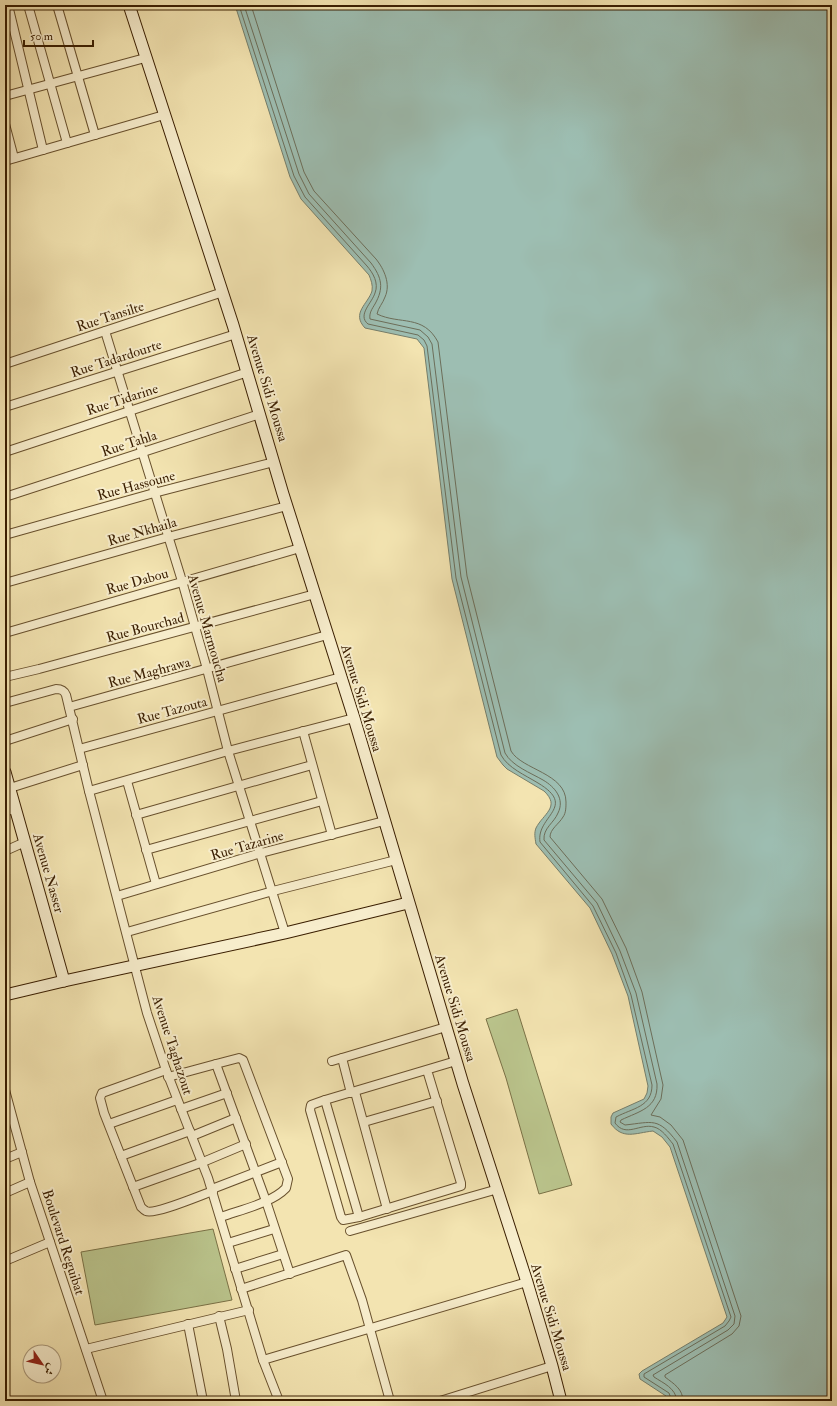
<svg xmlns="http://www.w3.org/2000/svg" width="837" height="1406" viewBox="0 0 837 1406" font-family="'IM FELL Double Pica',Amiri,serif">
  <style>
    .green { fill: #bac48c; stroke: #7a7146 }
    .water { fill: #9dbeb2; stroke: #757e6b }
    .lines { fill: none; stroke-linecap: round; stroke-linejoin: round }
    .shore { stroke: #6c6e5a; stroke-width: 1 }
    .street-casing { stroke: #68502d; stroke-width: 10 }
    .secondary-casing { stroke: #3a1e01; stroke-width: 13 }
    .street { stroke: #f7edcc; stroke-width: 8 }
    .secondary { stroke: #f7edcc; stroke-width: 11 }
    .labels { text-anchor: middle; stroke-width: 4; stroke-linejoin: round; paint-order: stroke }
    .street-label { font-size: 14px; fill: #3a1e01; stroke: #f7edcc }
  </style>
  <rect width="100%" height="100%" fill="#f3e4b1"/>
  <filter id="stains"><feTurbulence type="fractalNoise" baseFrequency=".005" numOctaves="4"/><feColorMatrix values="0 0 0 0 .2 0 0 0 0 .09 0 0 0 0 .02 0 0 0 .5 -.17"/></filter>
  <radialGradient id="worn" r=".72"><stop offset=".6" stop-color="#630" stop-opacity="0"/><stop offset="1" stop-color="#630" stop-opacity=".3"/></radialGradient>
  <g class="green">
    <path d="M 517,1009 L 572,1185 L 539,1194 L 506,1078 L 486,1019 Z"/>
    <path d="M 213,1229 L 232,1300 L 95,1325 L 81,1252 Z"/>
  </g>
  <path class="water" d="M 235,5 L 832,5 L 832,1401 L 669,1401 L 666,1396 L 640,1379 L 639,1374 L 642,1371 L 723,1323 L 727,1317 L 670,1147 L 662,1137 L 653,1131 C 635,1133 623,1140 611,1124 L 611,1117 L 613,1113 L 644,1099 L 647,1093 L 648,1086 L 628,996 L 612,954 L 590,908 L 536,844 C 535,838 534,833 536,828 C 543,814 561,807 544,791 L 507,769 L 503,765 L 497,757 L 452,579 L 424,348 L 417,339 L 365,328 C 351,313 368,304 372,291 C 373,285 371,280 369,275 L 301,199 L 290,177 Z"/>
  <g class="lines">
    <g class="shore">
      <path d="M 239,5 L 294,176 L 305,197 L 367,266 C 373,273 379,283 375,293 C 372,303 357,315 368,324 L 418,335 L 424,340 L 427,346 L 456,578 L 501,755 C 508,768 525,775 538,783 C 578,807 536,816 540,842 L 593,906 L 616,953 L 631,995 L 652,1085 C 652,1107 633,1108 616,1117 L 615,1123 C 626,1138 640,1123 654,1127 C 662,1129 668,1138 673,1144 L 731,1317 L 729,1321 L 725,1326 L 644,1374 L 644,1377 L 669,1393 L 672,1401"/>
      <path d="M 244,5 L 299,174 L 309,194 L 371,263 C 382,278 384,288 375,304 C 372,309 369,313 370,319 L 420,330 L 428,337 L 432,344 L 461,577 L 505,753 C 512,766 531,773 543,780 C 555,787 565,799 558,813 C 554,823 543,828 544,840 L 597,903 L 620,951 L 636,993 L 657,1084 C 658,1108 640,1111 621,1120 L 620,1122 L 625,1125 C 653,1122 658,1117 677,1142 L 735,1316 L 734,1324 L 728,1330 L 653,1375 L 654,1377 C 663,1383 676,1388 677,1401"/>
      <path d="M 251,5 L 304,172 L 314,191 L 376,259 C 384,269 391,284 385,297 C 383,303 378,308 377,314 C 400,325 423,314 438,342 L 467,576 L 511,751 C 522,770 566,773 566,802 C 566,807 566,813 563,817 C 559,824 550,829 550,837 L 602,899 L 626,948 L 642,992 L 663,1085 L 661,1099 L 651,1115 L 660,1117 L 671,1125 L 683,1140 L 741,1316 L 739,1326 L 732,1334 L 665,1375 L 665,1377 C 674,1384 683,1389 683,1401"/>
    </g>
    <defs>
      <g id="street">
        <path d="M 8,5 L 43,150"/>
        <path d="M 28,5 L 67,143"/>
        <path d="M 57,5 L 95,135"/>
        <path d="M 5,96 L 145,58"/>
        <path d="M 5,124 L 14,158"/>
        <path d="M 5,161 L 164,115"/>
        <path d="M 105,331 L 182,581 L 207,669 L 228,751 L 285,933"/>
        <path d="M 5,364 L 223,292"/>
        <path d="M 5,407 L 236,334"/>
        <path d="M 5,452 L 248,372"/>
        <path d="M 5,497 L 260,414"/>
        <path d="M 5,535 L 154,493 L 274,462"/>
        <path d="M 5,583 L 168,537 L 287,506"/>
        <path d="M 5,633 L 300,548"/>
        <path d="M 5,677 L 39,669 L 315,594"/>
        <path d="M 5,703 L 56,689 C 61,689 64,690 66,695 L 89,791 L 147,1013 L 166,1070 L 208,1178 L 263,1360 L 279,1401"/>
        <path d="M 69,707 L 327,635"/>
        <path d="M 303,731 L 332,835"/>
        <path d="M 5,741 L 73,719"/>
        <path d="M 79,749 L 341,677"/>
        <path d="M 127,781 L 156,884"/>
        <path d="M 10,788 L 83,765"/>
        <path d="M 89,791 L 228,751 L 354,718"/>
        <path d="M 5,812 L 15,808"/>
        <path d="M 136,815 L 312,765"/>
        <path d="M 146,850 L 322,801"/>
        <path d="M 5,851 L 25,842"/>
        <path d="M 117,896 L 261,853 L 384,821"/>
        <path d="M 127,932 L 273,891 L 396,860"/>
        <path d="M 342,1058 L 351,1093"/>
        <path d="M 332,1061 L 446,1027"/>
        <path d="M 216,1064 L 239,1058 L 243,1060 L 288,1179 L 286,1188 C 272,1203 240,1210 221,1217"/>
        <path d="M 166,1070 L 102,1093 L 100,1098 L 104,1113 L 141,1207 C 142,1208 144,1210 146,1211 C 155,1215 201,1195 213,1191"/>
        <path d="M 427,1070 L 461,1183 L 461,1186 L 359,1217 L 343,1220 L 341,1217 L 310,1110 L 311,1105 L 325,1100 L 456,1061"/>
        <path d="M 168,1077 L 216,1064 L 266,1201 L 290,1274"/>
        <path d="M 5,1090 L 30,1182 L 103,1401"/>
        <path d="M 355,1092 L 387,1209"/>
        <path d="M 325,1100 L 359,1217"/>
        <path d="M 181,1109 L 227,1093"/>
        <path d="M 364,1122 L 437,1101"/>
        <path d="M 109,1124 L 177,1100"/>
        <path d="M 192,1136 L 236,1118"/>
        <path d="M 121,1156 L 190,1131"/>
        <path d="M 5,1159 L 22,1152"/>
        <path d="M 133,1187 L 203,1162 L 246,1144"/>
        <path d="M 212,1189 L 282,1162"/>
        <path d="M 5,1193 L 30,1182"/>
        <path d="M 350,1231 L 498,1189"/>
        <path d="M 228,1243 L 274,1229"/>
        <path d="M 5,1261 L 50,1242"/>
        <path d="M 235,1269 L 283,1254"/>
        <path d="M 241,1289 L 346,1255 L 362,1300 L 390,1401"/>
        <path d="M 219,1316 L 227,1349 L 236,1401"/>
        <path d="M 188,1324 L 203,1401"/>
        <path d="M 86,1349 L 249,1310"/>
        <path d="M 263,1360 L 527,1282"/>
        <path d="M 440,1401 L 552,1366"/>
      </g>
      <g id="secondary">
        <path d="M 129,5 L 233,325 L 283,494 L 354,718 L 463,1084 L 527,1282 L 552,1366 L 561,1401"/>
        <path d="M 5,772 L 64,981"/>
        <path d="M 5,995 L 64,981 L 285,933 L 408,903"/>
      </g>
    </defs>
    <use href="#street" class="street-casing"/>
    <use href="#secondary" class="secondary-casing"/>
    <use href="#street" class="street"/>
    <use href="#secondary" class="secondary"/>
  </g>
  <g class="labels">
    <g class="street-label">
      <text transform="translate(110 316) rotate(-18)" y="5">Rue Tansilte</text>
      <text transform="translate(116 358) rotate(-18)" y="5">Rue Tadardourte</text>
      <text transform="translate(268 388) rotate(73)" y="5">Avenue Sidi Moussa</text>
      <text transform="translate(122 399) rotate(-18)" y="5">Rue Tidarine</text>
      <text transform="translate(129 443) rotate(-18)" y="5">Rue Tahla</text>
      <text transform="translate(136 485) rotate(-15)" y="5">Rue Hassoune</text>
      <text transform="translate(142 531) rotate(-16)" y="5">Rue Nkhaila</text>
      <text transform="translate(137 581) rotate(-16)" y="5">Rue Dabou</text>
      <text transform="translate(145 627) rotate(-15)" y="5">Rue Bourchad</text>
      <text transform="translate(208 628) rotate(74)" y="5">Avenue Marmoucha</text>
      <text transform="translate(149 672) rotate(-15)" y="5">Rue Maghrawa</text>
      <text transform="translate(362 698) rotate(73)" y="5">Avenue Sidi Moussa</text>
      <text transform="translate(172 710) rotate(-15)" y="5">Rue Tazouta</text>
      <text transform="translate(247 845) rotate(-16)" y="5">Rue Tazarine</text>
      <text transform="translate(49 873) rotate(74)" y="5">Avenue Nasser</text>
      <text transform="translate(456 1008) rotate(73)" y="5">Avenue Sidi Moussa</text>
      <text transform="translate(173 1045) rotate(72)" y="5">Avenue Taghazout</text>
      <text transform="translate(64 1242) rotate(72)" y="5">Boulevard Reguibat</text>
      <text transform="translate(552 1317) rotate(73)" y="5">Avenue Sidi Moussa</text>
    </g>
  </g>
  <rect width="837" height="1406" fill="none" stroke="#f3e4b1" stroke-width="20"/>
  <rect x="6" y="6" width="825" height="1394" fill="none" stroke="#3a1e01" stroke-width="2"/>
  <rect x="10" y="10" width="817" height="1386" fill="none" stroke="#3a1e01"/>
  <g transform="translate(42 1364) rotate(124)"><circle r="19" fill="#f7edcc" stroke="#ab9a7b"/>
  <path d="M0-3L7 15L0 10L-7 15Z" fill="#8f2418"/>
  <text y="-6" font-size="11" font-weight="bold" text-anchor="middle" fill="#3a1e01">ش</text>
  </g>
  <path d="M24 40v6h69v-6" fill="none" stroke="#3a1e01" stroke-width="2"/>
  <text x="30" y="40" font-size="12" fill="#3a1e01" stroke="#f7edcc" stroke-width="3" paint-order="stroke">50 m</text>
  <rect width="100%" height="100%" filter="url(#stains)"/>
  <rect width="100%" height="100%" fill="url(#worn)"/>
</svg>
